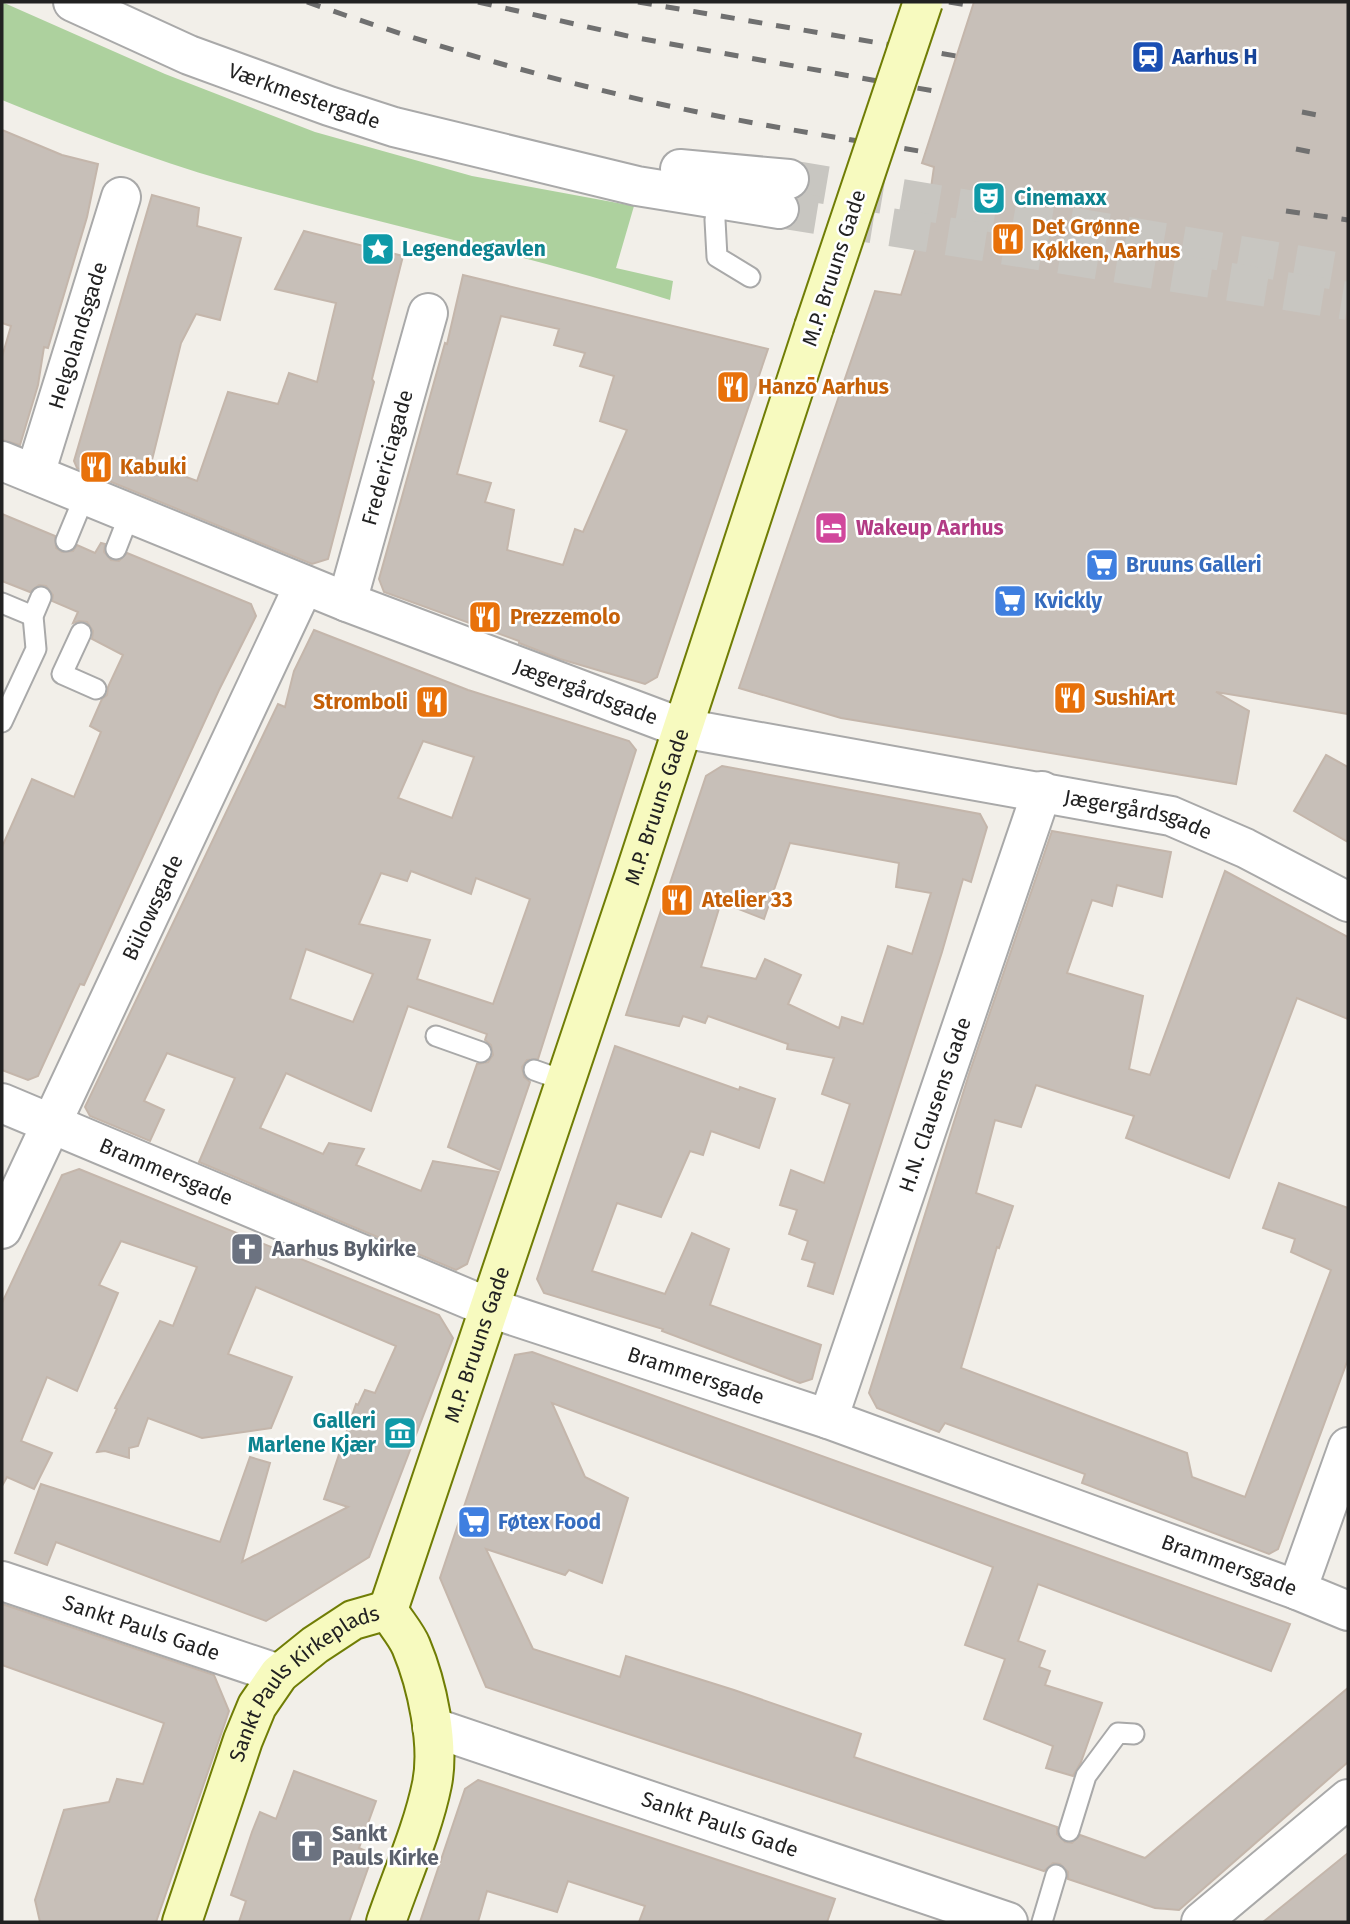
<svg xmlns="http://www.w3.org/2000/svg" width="1350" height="1924" viewBox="0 0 1350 1924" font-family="'Fira Sans',sans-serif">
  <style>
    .forest { fill: #add19e }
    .building { fill: #c7bfb8; stroke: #c4b6ab; stroke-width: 2; fill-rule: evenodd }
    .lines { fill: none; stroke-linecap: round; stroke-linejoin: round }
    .street-tunnel { stroke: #c8c6c1; stroke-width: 38; stroke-dasharray: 38 19; stroke-linecap: butt }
    .lane-casing { stroke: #a9a9a9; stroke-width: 23 }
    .street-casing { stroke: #a9a9a9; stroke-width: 42 }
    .secondary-casing { stroke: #707d05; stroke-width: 42 }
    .lane { stroke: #fff; stroke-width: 19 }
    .street { stroke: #fff; stroke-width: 38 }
    .secondary { stroke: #f7fabf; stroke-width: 38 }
    .rail { stroke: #707070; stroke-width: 5; stroke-dasharray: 14 14; stroke-linecap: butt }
    .secondary-bridge-casing { stroke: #707d05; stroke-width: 42; stroke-linecap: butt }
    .secondary-bridge { stroke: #f7fabf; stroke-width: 38 }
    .labels { text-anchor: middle; stroke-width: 5; stroke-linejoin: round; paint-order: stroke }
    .transit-label { font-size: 21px; font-weight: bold; fill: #164399; stroke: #fff; text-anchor: start }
    .street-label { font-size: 21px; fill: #222; stroke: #fff }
    .culture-label { font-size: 21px; font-weight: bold; fill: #0d838f; stroke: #fff; text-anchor: start }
    .food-label { font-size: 21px; font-weight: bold; fill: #c56008; stroke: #fff; text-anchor: start }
    .hotel-label { font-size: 21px; font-weight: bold; fill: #b23c85; stroke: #fff; text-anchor: start }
    .shop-label { font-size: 21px; font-weight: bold; fill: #366cbe; stroke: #fff; text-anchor: start }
    .worship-label { font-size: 21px; font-weight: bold; fill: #5b616d; stroke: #fff; text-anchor: start }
  </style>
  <rect width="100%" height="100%" fill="#f2efe9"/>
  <path class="forest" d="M 2,2 L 165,74 L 315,132 L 472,176 L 634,206 L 616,268 L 673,281 L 670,300 C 524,254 374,222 227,181 C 150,159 76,130 2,100 Z"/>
  <g class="building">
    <path d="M 974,2 L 1348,2 L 1348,714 L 1216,692 L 1249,711 L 1236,784 L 841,718 L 739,688 L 875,291 L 901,295 L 908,273 L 928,209 L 934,167 L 922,163 Z"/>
    <path d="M 2,130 L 62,155 L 98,164 L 87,217 L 48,348 L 44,347 L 38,385 L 20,445 L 2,440 L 2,357 L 11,326 L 2,323 Z"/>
    <path d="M 152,195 L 199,208 L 197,226 L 241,238 L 220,320 L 196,314 L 181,343 L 151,464 L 197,481 L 228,392 L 278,404 L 289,373 L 317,382 L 336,303 L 275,289 L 304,231 L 403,256 L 372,379 L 374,382 L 328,559 L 312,564 L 77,468 L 74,461 Z"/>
    <path d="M 463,275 L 768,349 L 657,677 L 645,684 L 560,659 L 519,643 L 519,641 L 384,592 L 379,579 L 445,343 L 447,344 ZM 501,316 L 559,329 L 554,345 L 585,353 L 580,366 L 614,376 L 600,421 L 627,430 L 583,532 L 575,529 L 563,565 L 507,550 L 514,510 L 485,502 L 491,483 L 457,474 Z"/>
    <path d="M 2,514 L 55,536 L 56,548 L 62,552 L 73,551 L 77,545 L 95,553 L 101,543 L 105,544 L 104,552 L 111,560 L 119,561 L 127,553 L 251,604 L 256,616 L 219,690 L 84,985 L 80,984 L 38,1076 L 28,1080 L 2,1070 L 2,847 L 32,779 L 74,797 L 101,732 L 90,726 L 102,699 L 107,695 L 108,687 L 123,655 L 92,639 L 93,631 L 87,622 L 79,621 L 73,623 L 78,612 L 52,601 L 53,595 L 46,586 L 39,585 L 30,592 L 2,581 Z"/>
    <path d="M 314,630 L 468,690 L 629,741 L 636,750 L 538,1059 L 527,1060 L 522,1067 L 524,1077 L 530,1082 L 500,1170 L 448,1147 L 477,1064 L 488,1062 L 493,1055 L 491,1045 L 485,1040 L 487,1034 L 408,1006 L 371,1111 L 286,1073 L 260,1128 L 323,1154 L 329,1143 L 364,1149 L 356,1165 L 421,1191 L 433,1161 L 499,1172 L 467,1264 L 456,1270 L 199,1162 L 235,1078 L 167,1053 L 144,1101 L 164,1110 L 150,1141 L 90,1116 L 85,1107 L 278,704 L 285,707 L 294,671 ZM 423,741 L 474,757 L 452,818 L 398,798 ZM 411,871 L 471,894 L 476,878 L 530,899 L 493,1004 L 417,979 L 430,940 L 359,924 L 381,873 L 407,881 ZM 306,949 L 373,974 L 353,1022 L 290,999 Z"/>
    <path d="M 1326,755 L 1348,767 L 1348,842 L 1294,811 Z"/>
    <path d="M 722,766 L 980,814 L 987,827 L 971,882 L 963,879 L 942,952 L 833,1294 L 808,1286 L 815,1263 L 802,1259 L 808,1241 L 789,1234 L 797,1210 L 780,1205 L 791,1170 L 824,1183 L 850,1104 L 822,1094 L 834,1058 L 787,1049 L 788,1044 L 708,1016 L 705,1023 L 683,1016 L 679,1026 L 626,1015 L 706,776 ZM 790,843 L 899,863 L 896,887 L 931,893 L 912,954 L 888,946 L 863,1024 L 842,1017 L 839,1028 L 788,1004 L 801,975 L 765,959 L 756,979 L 701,967 L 721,902 L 764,919 Z"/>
    <path d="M 1052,831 L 1171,852 L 1162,897 L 1117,885 L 1112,906 L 1092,900 L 1067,973 L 1143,996 L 1129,1069 L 1150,1075 L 1225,871 L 1348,937 L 1348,1019 L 1297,998 L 1229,1178 L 1126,1138 L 1134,1116 L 1036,1085 L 1021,1127 L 995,1120 L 976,1193 L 1013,1206 L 999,1248 L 997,1247 L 961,1368 L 1187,1453 L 1192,1477 L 1245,1497 L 1331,1270 L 1291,1252 L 1295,1239 L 1263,1228 L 1279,1183 L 1348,1208 L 1348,1359 L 1278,1549 L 1269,1554 L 1082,1483 L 1085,1474 L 945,1423 L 939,1432 L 877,1408 L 869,1393 L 969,1074 Z"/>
    <path d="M 615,1046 L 739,1090 L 740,1087 L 775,1099 L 759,1148 L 711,1131 L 703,1155 L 690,1151 L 661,1217 L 617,1203 L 592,1271 L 665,1294 L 692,1233 L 729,1249 L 710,1305 L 821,1345 L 812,1379 L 800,1383 L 662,1331 L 663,1329 L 544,1293 L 537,1279 Z"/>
    <path d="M 79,1169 L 439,1315 L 453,1338 L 369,1557 L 266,1621 L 56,1542 L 47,1565 L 15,1553 L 41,1484 L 220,1542 L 250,1457 L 270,1463 L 242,1562 L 348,1507 L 324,1499 L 356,1404 L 358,1405 L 365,1390 L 375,1393 L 396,1346 L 256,1287 L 228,1354 L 292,1377 L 271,1428 L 202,1438 L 148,1418 L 138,1446 L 129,1448 L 129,1458 L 105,1451 L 97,1452 L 117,1409 L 115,1408 L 160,1321 L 173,1326 L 197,1267 L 121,1241 L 99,1285 L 118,1293 L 77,1391 L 47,1377 L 21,1441 L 52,1453 L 34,1489 L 7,1477 L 2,1486 L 2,1303 L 62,1175 Z"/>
    <path d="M 532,1352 L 1290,1624 L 1271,1671 L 1038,1584 L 1018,1641 L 1045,1651 L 1039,1667 L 1050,1671 L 1045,1685 L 1102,1703 L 1081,1762 L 1073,1776 L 1046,1768 L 1053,1746 L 984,1719 L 1005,1659 L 965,1645 L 993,1567 L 552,1403 L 585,1477 L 628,1498 L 602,1583 L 569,1570 L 565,1575 L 486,1549 L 533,1649 L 620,1677 L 626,1656 L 734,1690 L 861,1734 L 854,1757 L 1057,1827 L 1057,1834 L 1065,1842 L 1072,1843 L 1080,1835 L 1145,1858 L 1348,1688 L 1348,1762 L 1179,1910 L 1155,1908 L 1068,1879 L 1068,1872 L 1060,1864 L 1053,1863 L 1044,1871 L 486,1687 L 440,1578 L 515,1355 Z"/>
    <path d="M 2,1604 L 214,1675 L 229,1711 L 156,1922 L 40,1922 L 35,1900 L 64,1810 L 109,1802 L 117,1779 L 143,1784 L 164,1723 L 2,1665 Z"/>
    <path d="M 294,1771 L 376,1801 L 359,1848 L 373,1854 L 349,1922 L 239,1922 L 246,1901 L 231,1895 L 252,1832 L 260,1812 L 276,1819 Z"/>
    <path d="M 478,1780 L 835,1899 L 827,1922 L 639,1922 L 645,1906 L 568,1881 L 557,1912 L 487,1891 L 478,1922 L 420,1922 L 465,1789 Z"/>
    <path d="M 1348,1853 L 1348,1922 L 1263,1922 Z"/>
  </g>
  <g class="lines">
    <g class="street-tunnel">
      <path d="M 789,179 L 1348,273"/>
      <path d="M 779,209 L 1348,301"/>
    </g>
    <defs>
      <g id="lane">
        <path d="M 718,199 L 715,220 L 717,257 L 750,277"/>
        <path d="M 66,541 L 85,495"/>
        <path d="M 116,549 L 130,513"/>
        <path d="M 2,603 L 33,616"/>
        <path d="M 81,633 L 62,674 L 96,689"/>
        <path d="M 2,722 L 36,649 L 33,616 L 41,597"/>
        <path d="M 436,1036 L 481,1052"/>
        <path d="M 534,1070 L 565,1081"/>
        <path d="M 1069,1831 L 1086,1776 L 1118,1733 L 1134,1734"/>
        <path d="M 1042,1922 L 1056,1875"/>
      </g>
      <g id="street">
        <path id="s1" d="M 73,2 L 189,55 L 329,106 L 394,127 L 637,186 L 779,209"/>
        <path d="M 680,169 L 789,179"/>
        <path id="s2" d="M 2,461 L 347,602 L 682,728 L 1171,816 L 1245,848 L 1348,902"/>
        <path id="s3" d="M 35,474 L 121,197"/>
        <path id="s4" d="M 347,602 L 428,313"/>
        <path id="s5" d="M 2,1103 L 490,1308 L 828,1419 L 1297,1590 L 1348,1611"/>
        <path id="s6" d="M 2,1229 L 304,585"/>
        <path id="s7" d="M 828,1419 L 1042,791"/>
        <path id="s8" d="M 2,1581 L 279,1674"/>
        <path d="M 1297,1590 L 1348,1447"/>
        <path id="s9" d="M 432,1727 L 1008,1922"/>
        <path d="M 1201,1922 L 1348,1799"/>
      </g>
      <g id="secondary">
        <path id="s10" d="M 388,1610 L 634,877 L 814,327"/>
        <path id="s11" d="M 182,1922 L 243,1740 L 257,1706 L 279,1674 L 315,1645 L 353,1620 L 388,1610"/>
        <path d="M 386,1922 C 401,1878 423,1829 432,1784 C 440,1744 427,1684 411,1646 C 406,1634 395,1622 388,1610"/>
      </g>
    </defs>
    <use href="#lane" class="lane-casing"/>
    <use href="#street" class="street-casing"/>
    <use href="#secondary" class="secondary-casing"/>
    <use href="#lane" class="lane"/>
    <use href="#street" class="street"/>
    <use href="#secondary" class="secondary"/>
    <g class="rail">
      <path d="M 307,2 C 409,38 512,69 617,94 C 719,119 822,135 925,152"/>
      <path d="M 478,2 L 632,37 L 945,93"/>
      <path d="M 638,2 L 956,56"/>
      <path d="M 949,2 L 973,6"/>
      <path d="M 1302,112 L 1322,116"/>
      <path d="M 1296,149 L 1316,153"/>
      <path d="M 1286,211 L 1348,220"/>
    </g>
    <defs>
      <path id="secondary-bridge" d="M 814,327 L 923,2"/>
    </defs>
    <use href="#secondary-bridge" class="secondary-bridge-casing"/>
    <use href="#secondary-bridge" class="secondary-bridge"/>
  </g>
  <defs>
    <symbol id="station-square" viewBox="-11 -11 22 22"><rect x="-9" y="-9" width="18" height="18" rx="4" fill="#1a4fb4" stroke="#fff"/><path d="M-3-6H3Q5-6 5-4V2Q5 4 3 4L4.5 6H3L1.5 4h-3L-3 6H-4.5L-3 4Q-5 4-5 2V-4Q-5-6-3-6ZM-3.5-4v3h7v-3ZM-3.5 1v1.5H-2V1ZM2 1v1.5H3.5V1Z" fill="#fff"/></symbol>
    <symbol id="theatre-square" viewBox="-11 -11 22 22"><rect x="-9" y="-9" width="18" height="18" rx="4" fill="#0f9aa8" stroke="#fff"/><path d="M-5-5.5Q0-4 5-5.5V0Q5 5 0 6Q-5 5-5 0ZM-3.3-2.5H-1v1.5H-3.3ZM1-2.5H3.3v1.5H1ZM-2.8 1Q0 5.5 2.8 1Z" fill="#fff"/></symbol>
    <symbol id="restaurant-square" viewBox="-11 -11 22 22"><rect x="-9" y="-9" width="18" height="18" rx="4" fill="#e8710a" stroke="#fff"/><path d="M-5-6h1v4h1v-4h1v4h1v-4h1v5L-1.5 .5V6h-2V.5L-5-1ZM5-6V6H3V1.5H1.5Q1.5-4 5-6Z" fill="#fff"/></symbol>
    <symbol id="sight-square" viewBox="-11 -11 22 22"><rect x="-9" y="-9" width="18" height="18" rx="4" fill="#0f9aa8" stroke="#fff"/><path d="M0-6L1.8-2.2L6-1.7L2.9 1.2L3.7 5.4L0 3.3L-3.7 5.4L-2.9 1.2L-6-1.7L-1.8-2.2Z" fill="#fff"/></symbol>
    <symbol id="hotel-square" viewBox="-11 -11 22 22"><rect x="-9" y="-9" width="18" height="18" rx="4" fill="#d1479c" stroke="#fff"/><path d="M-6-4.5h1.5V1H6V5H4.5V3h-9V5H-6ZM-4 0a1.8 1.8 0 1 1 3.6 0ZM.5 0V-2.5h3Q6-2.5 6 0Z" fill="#fff"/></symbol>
    <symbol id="supermarket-square" viewBox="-11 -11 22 22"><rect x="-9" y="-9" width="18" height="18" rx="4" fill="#3f7fe0" stroke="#fff"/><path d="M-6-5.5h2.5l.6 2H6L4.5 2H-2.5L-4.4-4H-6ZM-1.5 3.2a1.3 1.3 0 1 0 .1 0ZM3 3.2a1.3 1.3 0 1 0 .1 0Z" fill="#fff"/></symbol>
    <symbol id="church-square" viewBox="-11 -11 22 22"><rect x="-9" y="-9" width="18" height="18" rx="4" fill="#6b7280" stroke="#fff"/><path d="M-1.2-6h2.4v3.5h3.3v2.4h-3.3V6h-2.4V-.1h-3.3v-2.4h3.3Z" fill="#fff"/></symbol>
    <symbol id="museum-square" viewBox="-11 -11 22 22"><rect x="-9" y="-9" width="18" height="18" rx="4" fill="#0f9aa8" stroke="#fff"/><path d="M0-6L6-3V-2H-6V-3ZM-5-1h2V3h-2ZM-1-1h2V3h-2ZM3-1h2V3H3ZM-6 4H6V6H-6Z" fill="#fff"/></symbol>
  </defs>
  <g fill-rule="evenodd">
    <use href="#station-square" x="1129" y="38" width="38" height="38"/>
    <use href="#theatre-square" x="970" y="179" width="38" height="38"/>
    <use href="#restaurant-square" x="989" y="220" width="38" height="38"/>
    <use href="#sight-square" x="359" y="230" width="38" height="38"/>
    <use href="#restaurant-square" x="714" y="368" width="38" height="38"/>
    <use href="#restaurant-square" x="77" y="448" width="38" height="38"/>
    <use href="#hotel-square" x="812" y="509" width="38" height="38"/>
    <use href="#supermarket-square" x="1083" y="546" width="38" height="38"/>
    <use href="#supermarket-square" x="991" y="582" width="38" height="38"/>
    <use href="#restaurant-square" x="466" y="598" width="38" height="38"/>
    <use href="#restaurant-square" x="1051" y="679" width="38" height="38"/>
    <use href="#restaurant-square" x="413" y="683" width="38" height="38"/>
    <use href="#restaurant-square" x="658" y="881" width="38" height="38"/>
    <use href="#church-square" x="228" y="1230" width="38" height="38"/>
    <use href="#museum-square" x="381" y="1414" width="38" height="38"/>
    <use href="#supermarket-square" x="455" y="1503" width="38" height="38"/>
    <use href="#church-square" x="288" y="1827" width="38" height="38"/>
  </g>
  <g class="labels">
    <g class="transit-label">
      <text x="1172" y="64">Aarhus H</text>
    </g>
    <g class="street-label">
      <text dy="7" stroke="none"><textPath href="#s1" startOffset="250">Værkmestergade</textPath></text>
      <text transform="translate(834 268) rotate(-72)" y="7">M.P. Bruuns Gade</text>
      <text dy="7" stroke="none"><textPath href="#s3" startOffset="145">Helgolandsgade</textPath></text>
      <text dy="7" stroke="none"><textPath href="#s4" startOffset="150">Fredericiagade</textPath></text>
      <text dy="7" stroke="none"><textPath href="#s2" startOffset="628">Jægergårdsgade</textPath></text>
      <text dy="7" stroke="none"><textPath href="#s10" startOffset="847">M.P. Bruuns Gade</textPath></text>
      <text dy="7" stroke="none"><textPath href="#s2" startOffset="1195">Jægergårdsgade</textPath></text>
      <text dy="7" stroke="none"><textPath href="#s6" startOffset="355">Bülowsgade</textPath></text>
      <text dy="7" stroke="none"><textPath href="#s7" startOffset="332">H.N. Clausens Gade</textPath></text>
      <text dy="7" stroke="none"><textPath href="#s5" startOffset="178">Brammersgade</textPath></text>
      <text dy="7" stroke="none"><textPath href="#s10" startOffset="280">M.P. Bruuns Gade</textPath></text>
      <text dy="7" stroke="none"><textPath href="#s5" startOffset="746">Brammersgade</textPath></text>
      <text dy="7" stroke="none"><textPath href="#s5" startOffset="1312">Brammersgade</textPath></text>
      <text dy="7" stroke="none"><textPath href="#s8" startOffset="147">Sankt Pauls Gade</textPath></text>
      <text dy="7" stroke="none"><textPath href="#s11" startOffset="278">Sankt Pauls Kirkeplads</textPath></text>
      <text dy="7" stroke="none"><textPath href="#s9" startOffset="304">Sankt Pauls Gade</textPath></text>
    </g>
    <g class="culture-label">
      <text x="1014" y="205">Cinemaxx</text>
      <text x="402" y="256">Legendegavlen</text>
      <text x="376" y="1428" text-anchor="end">Galleri<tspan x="376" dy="24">Marlene Kjær</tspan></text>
    </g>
    <g class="food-label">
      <text x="1032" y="234">Det Grønne<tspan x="1032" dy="24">Køkken, Aarhus</tspan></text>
      <text x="758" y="394">Hanzō Aarhus</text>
      <text x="120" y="474">Kabuki</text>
      <text x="510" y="624">Prezzemolo</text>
      <text x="1094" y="705">SushiArt</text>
      <text x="408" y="709" text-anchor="end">Stromboli</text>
      <text x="702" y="907">Atelier 33</text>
    </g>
    <g class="hotel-label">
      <text x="856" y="535">Wakeup Aarhus</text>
    </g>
    <g class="shop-label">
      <text x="1126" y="572">Bruuns Galleri</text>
      <text x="1034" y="608">Kvickly</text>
      <text x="498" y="1529">Føtex Food</text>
    </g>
    <g class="worship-label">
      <text x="272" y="1256">Aarhus Bykirke</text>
      <text x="332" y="1841">Sankt<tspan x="332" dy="24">Pauls Kirke</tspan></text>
    </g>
  </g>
  <rect width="1350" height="1924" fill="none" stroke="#222222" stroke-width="7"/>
</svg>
